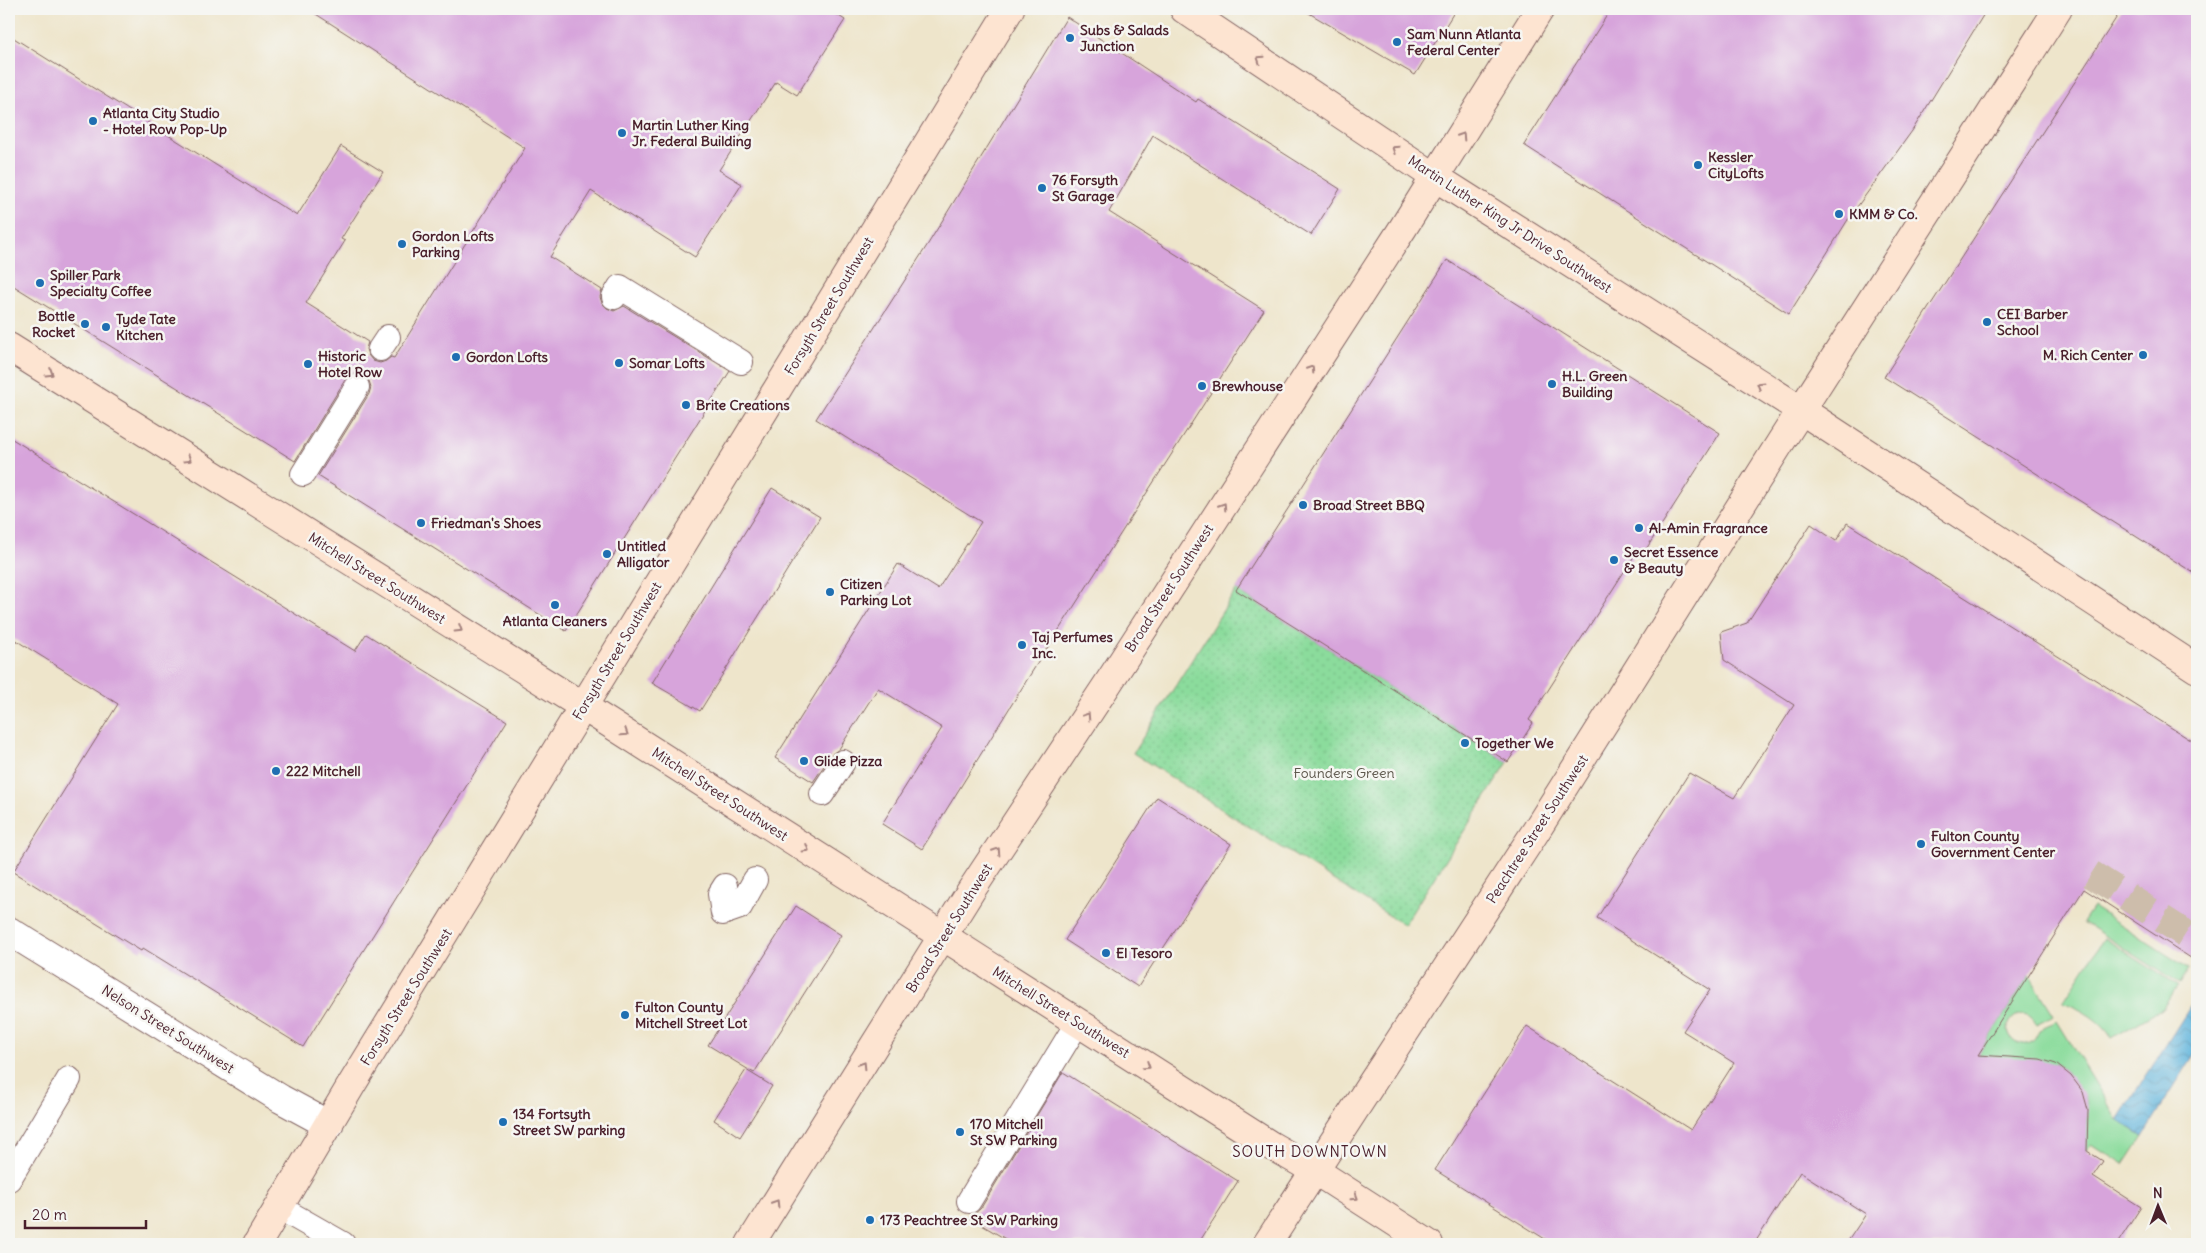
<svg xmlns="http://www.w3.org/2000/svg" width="2206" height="1253" viewBox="0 0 2206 1253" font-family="Delius,sans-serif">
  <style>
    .grass { fill: #8bdc9c; stroke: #6a7e64 }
    .park { fill: url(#park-dots); stroke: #6a7e64 }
    .water { fill: url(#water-waves); stroke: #546a84 }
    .building { fill: #d7a4db }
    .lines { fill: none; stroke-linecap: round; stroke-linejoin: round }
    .street-tunnel { stroke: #cdbdab; stroke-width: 28; stroke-dasharray: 28 14; stroke-linecap: butt }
    .lane-casing { stroke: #836463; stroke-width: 26 }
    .street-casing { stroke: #836463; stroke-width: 30 }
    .secondary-casing { stroke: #836463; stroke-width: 30 }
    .lane { stroke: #fff; stroke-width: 24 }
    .street { stroke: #fff; stroke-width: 28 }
    .secondary { stroke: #fde4d1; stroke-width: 28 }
    .oneway { stroke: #a4827e }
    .poi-dot { fill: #1f6fb2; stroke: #f6f6f2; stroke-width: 2 }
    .labels { text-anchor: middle; stroke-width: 5; stroke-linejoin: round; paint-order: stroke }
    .poi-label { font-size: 14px; font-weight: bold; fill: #4a1f2b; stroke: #f6f6f2; text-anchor: start }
    .street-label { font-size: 14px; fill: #4a1f2b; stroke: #f6f6f2 }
    .park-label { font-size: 14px; fill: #5e584d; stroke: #f6f6f2 }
    .neighbourhood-label { font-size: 15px; letter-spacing: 1px; fill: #4a1f2b; stroke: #f6f6f2 }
  </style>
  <defs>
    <pattern id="park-dots" width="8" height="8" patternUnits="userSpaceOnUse" patternTransform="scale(1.25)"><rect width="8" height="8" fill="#8bdc9c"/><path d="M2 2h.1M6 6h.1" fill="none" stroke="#79bc87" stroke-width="1.8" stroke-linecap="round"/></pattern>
    <pattern id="water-waves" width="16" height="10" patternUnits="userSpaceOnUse" patternTransform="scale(1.25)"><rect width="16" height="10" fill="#5fb4dc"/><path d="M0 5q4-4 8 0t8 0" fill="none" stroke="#5092b3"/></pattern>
  </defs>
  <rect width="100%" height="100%" fill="#f6f6f2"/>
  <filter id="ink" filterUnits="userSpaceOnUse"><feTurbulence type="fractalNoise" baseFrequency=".02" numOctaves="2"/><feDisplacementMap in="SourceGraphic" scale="10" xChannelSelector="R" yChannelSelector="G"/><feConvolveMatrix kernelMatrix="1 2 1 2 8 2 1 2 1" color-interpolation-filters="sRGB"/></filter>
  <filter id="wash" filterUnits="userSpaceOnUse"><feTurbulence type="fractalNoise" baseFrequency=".0096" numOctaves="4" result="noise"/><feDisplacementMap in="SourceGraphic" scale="20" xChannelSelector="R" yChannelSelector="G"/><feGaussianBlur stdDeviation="1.12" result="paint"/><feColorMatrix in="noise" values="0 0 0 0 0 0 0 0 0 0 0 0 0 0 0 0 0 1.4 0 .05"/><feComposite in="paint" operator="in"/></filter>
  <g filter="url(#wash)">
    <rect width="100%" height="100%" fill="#eee5cb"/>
    <g class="grass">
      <path d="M 2093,907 L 2189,969 L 2180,984 L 2083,922 Z"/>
      <path d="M 2104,938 L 2178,986 L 2162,1009 L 2112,1038 C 2100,1020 2083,1010 2063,1002 Z"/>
      <path d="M 2029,975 L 2054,1015 L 2036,1024 C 2024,1000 1995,1026 2015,1041 C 2019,1044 2026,1045 2030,1043 C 2036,1040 2036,1035 2040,1030 C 2043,1026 2052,1024 2057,1021 L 2118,1120 L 2143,1136 L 2124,1165 L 2092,1144 L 2087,1151 L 2081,1147 C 2094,1110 2088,1088 2056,1064 L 1966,1074 Z"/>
    </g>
    <path class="park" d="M 1236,590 L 1508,762 L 1404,925 L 1133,753 Z"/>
    <path class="water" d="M 2197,996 L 2197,1050 L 2143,1136 L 2118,1120 Z"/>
    <g id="blocks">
      <g class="building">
        <path d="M 308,9 L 828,9 L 845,20 L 797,95 L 776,82 L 719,170 L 742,184 L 695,257 L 591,191 L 550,257 L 602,290 L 600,297 L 602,303 L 607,308 L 614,311 L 624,306 L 730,371 L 566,631 L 318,476 L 369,394 L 371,387 L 369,381 L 365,376 L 357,373 L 350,375 L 345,380 L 295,461 L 9,283 L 9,35 L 297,216 L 341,146 L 383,172 L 341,239 L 345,241 L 306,303 L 368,342 L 366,349 L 368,355 L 373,361 L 380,363 L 386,361 L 391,357 L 394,358 L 525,148 Z"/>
        <path d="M 1302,9 L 1456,9 L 1415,75 Z"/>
        <path d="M 1611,9 L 1987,9 L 1912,131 L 1849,218 L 1789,314 L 1524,145 Z"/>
        <path d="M 2122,9 L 2197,9 L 2197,575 L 1884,377 Z"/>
        <path d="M 1067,17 L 1196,102 L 1198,99 L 1340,189 L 1311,235 L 1153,135 L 1109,212 L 1264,310 L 1030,675 L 922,849 L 882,824 L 942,728 L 878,688 L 839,749 L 832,754 L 813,782 L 775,758 L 898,564 L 938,589 L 981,522 L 816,419 L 928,244 Z"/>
        <path d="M 1447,260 L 1720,433 L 1643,554 L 1638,550 L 1529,720 L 1533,723 L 1508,762 L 1236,590 Z"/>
        <path d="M 9,437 L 355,651 L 366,634 L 507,721 L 303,1047 L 143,948 L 141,951 L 13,872 L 118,704 L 9,636 Z"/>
        <path d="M 772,488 L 820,517 L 700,711 L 652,683 Z"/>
        <path d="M 1847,523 L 2197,744 L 2197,962 L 2084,889 L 1978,1055 L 2040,1059 L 2056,1064 L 2071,1076 L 2083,1092 L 2088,1110 L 2087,1151 L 2103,1161 L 2093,1176 L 2141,1207 L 2117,1244 L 1846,1244 L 1866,1214 L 1800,1172 L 1754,1244 L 1553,1244 L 1435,1170 L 1527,1026 L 1691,1130 L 1734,1063 L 1683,1031 L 1710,990 L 1597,918 L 1689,773 L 1734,798 L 1794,705 L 1724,660 L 1721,632 L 1747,623 L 1811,524 L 1836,541 Z"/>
        <path d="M 1157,797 L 1231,844 L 1138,987 L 1065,940 Z"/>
        <path d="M 796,906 L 841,935 L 754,1073 L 708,1045 Z"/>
        <path d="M 746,1070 L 772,1086 L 740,1137 L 714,1120 Z"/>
        <path d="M 1063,1072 L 1238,1181 L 1198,1244 L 1014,1244 L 970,1218 L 981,1208 Z"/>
      </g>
    </g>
  </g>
  <g filter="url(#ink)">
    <use href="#blocks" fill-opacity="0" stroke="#836463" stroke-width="1"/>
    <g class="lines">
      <path class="street-tunnel" d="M 2091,874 L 2197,941"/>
      <defs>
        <g id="lane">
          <path d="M 614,297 L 620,287 L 741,362"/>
          <path d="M 380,349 L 388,337"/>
          <path d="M 303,474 L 357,387"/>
          <path d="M 822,794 L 843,762"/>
          <path d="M 725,886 L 720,894 L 723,913 L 740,907 L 755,880"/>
          <path d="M 9,1179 L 69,1079"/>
          <path d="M 969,1201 L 1078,1022"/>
          <path d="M 280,1208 L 343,1244"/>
        </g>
        <path id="street" d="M 9,931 L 281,1099 L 329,1125"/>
        <g id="secondary">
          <path d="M 1184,9 L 1435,177 L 1801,410 L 2197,669"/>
          <path d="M 9,347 L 584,707 L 1270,1145 L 1314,1170 L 1429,1244"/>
          <path d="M 257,1244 L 352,1084 L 1010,9"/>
          <path d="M 750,1244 L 972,889 L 1107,685 L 1403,228 L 1540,9"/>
          <path d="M 1267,1244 L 1536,831 L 1782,440 L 2058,9"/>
        </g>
      </defs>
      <use href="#lane" class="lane-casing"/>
      <use href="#street" class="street-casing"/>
      <use href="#secondary" class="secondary-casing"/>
      <use href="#lane" class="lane"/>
      <use href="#street" class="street"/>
      <use href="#secondary" class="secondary"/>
    </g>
    <defs><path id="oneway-chevron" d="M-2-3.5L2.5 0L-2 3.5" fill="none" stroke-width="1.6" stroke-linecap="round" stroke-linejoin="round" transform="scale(1.25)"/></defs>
    <g class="oneway">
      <use href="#oneway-chevron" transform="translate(1260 59) rotate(-146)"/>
      <use href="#oneway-chevron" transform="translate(1462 136) rotate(-57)"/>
      <use href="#oneway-chevron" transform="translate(1395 149) rotate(-146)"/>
      <use href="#oneway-chevron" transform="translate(1311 369) rotate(-57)"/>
      <use href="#oneway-chevron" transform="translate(50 373) rotate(32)"/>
      <use href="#oneway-chevron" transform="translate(1760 385) rotate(-148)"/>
      <use href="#oneway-chevron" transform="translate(188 459) rotate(32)"/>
      <use href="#oneway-chevron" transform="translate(1223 506) rotate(-57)"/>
      <use href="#oneway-chevron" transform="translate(459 629) rotate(32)"/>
      <use href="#oneway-chevron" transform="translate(1087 716) rotate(-57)"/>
      <use href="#oneway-chevron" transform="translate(625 733) rotate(33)"/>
      <use href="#oneway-chevron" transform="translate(806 849) rotate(32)"/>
      <use href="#oneway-chevron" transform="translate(997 851) rotate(-57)"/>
      <use href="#oneway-chevron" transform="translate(863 1065) rotate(-58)"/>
      <use href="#oneway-chevron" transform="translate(1147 1066) rotate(33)"/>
      <use href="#oneway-chevron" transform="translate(1355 1197) rotate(33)"/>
      <use href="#oneway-chevron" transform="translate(776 1203) rotate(-58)"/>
    </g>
  </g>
  <g class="poi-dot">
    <circle cx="1070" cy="38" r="5"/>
    <circle cx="1397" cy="42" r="5"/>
    <circle cx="93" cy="121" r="5"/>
    <circle cx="622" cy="133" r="5"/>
    <circle cx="1698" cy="165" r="5"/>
    <circle cx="1042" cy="188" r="5"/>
    <circle cx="1839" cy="214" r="5"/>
    <circle cx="402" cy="244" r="5"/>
    <circle cx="40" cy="283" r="5"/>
    <circle cx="1987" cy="322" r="5"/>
    <circle cx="85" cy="324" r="5"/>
    <circle cx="106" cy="327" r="5"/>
    <circle cx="2143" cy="355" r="5"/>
    <circle cx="456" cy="357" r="5"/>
    <circle cx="619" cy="363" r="5"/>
    <circle cx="308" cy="364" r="5"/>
    <circle cx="1552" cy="384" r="5"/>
    <circle cx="1202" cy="386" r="5"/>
    <circle cx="686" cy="405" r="5"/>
    <circle cx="1303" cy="505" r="5"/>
    <circle cx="421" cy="523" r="5"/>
    <circle cx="1639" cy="528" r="5"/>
    <circle cx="607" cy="554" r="5"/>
    <circle cx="1614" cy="560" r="5"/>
    <circle cx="830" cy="592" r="5"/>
    <circle cx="555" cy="605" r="5"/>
    <circle cx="1022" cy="645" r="5"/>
    <circle cx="1465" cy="743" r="5"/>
    <circle cx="804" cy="761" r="5"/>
    <circle cx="276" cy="771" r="5"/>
    <circle cx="1921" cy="844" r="5"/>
    <circle cx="1106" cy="953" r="5"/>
    <circle cx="625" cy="1015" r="5"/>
    <circle cx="503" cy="1122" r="5"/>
    <circle cx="960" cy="1132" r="5"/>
    <circle cx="870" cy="1220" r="5"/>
  </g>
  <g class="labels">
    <g class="poi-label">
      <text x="1080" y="35">Subs &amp; Salads<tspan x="1080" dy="16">Junction</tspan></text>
      <text x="1407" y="39">Sam Nunn Atlanta<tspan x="1407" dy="16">Federal Center</tspan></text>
      <text x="103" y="118">Atlanta City Studio<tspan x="103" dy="16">- Hotel Row Pop-Up</tspan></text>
      <text x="632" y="130">Martin Luther King<tspan x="632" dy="16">Jr. Federal Building</tspan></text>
      <text x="1708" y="162">Kessler<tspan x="1708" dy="16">CityLofts</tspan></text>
      <text x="1052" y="185">76 Forsyth<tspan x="1052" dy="16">St Garage</tspan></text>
      <text x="1849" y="219">KMM &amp; Co.</text>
      <text x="412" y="241">Gordon Lofts<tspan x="412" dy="16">Parking</tspan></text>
      <text x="50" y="280">Spiller Park<tspan x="50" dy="16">Specialty Coffee</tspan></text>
      <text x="1997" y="319">CEI Barber<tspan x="1997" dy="16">School</tspan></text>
      <text x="75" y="321" text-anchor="end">Bottle<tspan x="75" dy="16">Rocket</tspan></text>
      <text x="116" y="324">Tyde Tate<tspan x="116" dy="16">Kitchen</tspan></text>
      <text x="2133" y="360" text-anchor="end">M. Rich Center</text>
      <text x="318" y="361">Historic<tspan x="318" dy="16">Hotel Row</tspan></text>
      <text x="466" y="362">Gordon Lofts</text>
      <text x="629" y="368">Somar Lofts</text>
      <text x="1562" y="381">H.L. Green<tspan x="1562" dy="16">Building</tspan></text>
      <text x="1212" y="391">Brewhouse</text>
      <text x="696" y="410">Brite Creations</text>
      <text x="1313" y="510">Broad Street BBQ</text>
      <text x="431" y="528">Friedman's Shoes</text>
      <text x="1649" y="533">Al-Amin Fragrance</text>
      <text x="617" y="551">Untitled<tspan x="617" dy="16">Alligator</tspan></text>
      <text x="1624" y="557">Secret Essence<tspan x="1624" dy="16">&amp; Beauty</tspan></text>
      <text x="840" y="589">Citizen<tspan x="840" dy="16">Parking Lot</tspan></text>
      <text x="555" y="626" text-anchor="middle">Atlanta Cleaners</text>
      <text x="1032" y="642">Taj Perfumes<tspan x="1032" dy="16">Inc.</tspan></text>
      <text x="1475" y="748">Together We</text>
      <text x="814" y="766">Glide Pizza</text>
      <text x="286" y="776">222 Mitchell</text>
      <text x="1931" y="841">Fulton County<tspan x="1931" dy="16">Government Center</tspan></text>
      <text x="1116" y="958">El Tesoro</text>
      <text x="635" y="1012">Fulton County<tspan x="635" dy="16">Mitchell Street Lot</tspan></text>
      <text x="513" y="1119">134 Fortsyth<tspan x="513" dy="16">Street SW parking</tspan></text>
      <text x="970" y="1129">170 Mitchell<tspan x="970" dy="16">St SW Parking</tspan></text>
      <text x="880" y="1225">173 Peachtree St SW Parking</text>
    </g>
    <g class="street-label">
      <text transform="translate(1510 224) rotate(33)" y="5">Martin Luther King Jr Drive Southwest</text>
      <text transform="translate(829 306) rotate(-59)" y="5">Forsyth Street Southwest</text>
      <text transform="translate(377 578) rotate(32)" y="5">Mitchell Street Southwest</text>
      <text transform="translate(1169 588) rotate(-57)" y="5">Broad Street Southwest</text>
      <text transform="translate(617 651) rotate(-59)" y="5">Forsyth Street Southwest</text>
      <text transform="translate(720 794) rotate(33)" y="5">Mitchell Street Southwest</text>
      <text transform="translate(1537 829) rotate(-57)" y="5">Peachtree Street Southwest</text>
      <text transform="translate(949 928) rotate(-58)" y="5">Broad Street Southwest</text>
      <text transform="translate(406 997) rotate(-58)" y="5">Forsyth Street Southwest</text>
      <text transform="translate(1061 1012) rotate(32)" y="5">Mitchell Street Southwest</text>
      <text transform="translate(168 1029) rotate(32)" y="5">Nelson Street Southwest</text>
    </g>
    <g class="park-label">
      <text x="1344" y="778">Founders Green</text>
    </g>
    <g class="neighbourhood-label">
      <text x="1310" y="1157">SOUTH DOWNTOWN</text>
    </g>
  </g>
  <rect width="2206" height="1253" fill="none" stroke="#f6f6f2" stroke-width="30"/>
  <g transform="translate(2158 1206) rotate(359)" stroke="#f6f6f2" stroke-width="4" paint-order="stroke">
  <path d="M0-4L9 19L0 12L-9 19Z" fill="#4a1f2b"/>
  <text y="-8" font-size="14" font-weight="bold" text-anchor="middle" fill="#4a1f2b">N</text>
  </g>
  <path d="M25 1220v8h121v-8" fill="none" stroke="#4a1f2b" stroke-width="2.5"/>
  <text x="32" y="1220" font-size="15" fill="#4a1f2b" stroke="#f6f6f2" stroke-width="4" paint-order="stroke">20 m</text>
</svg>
